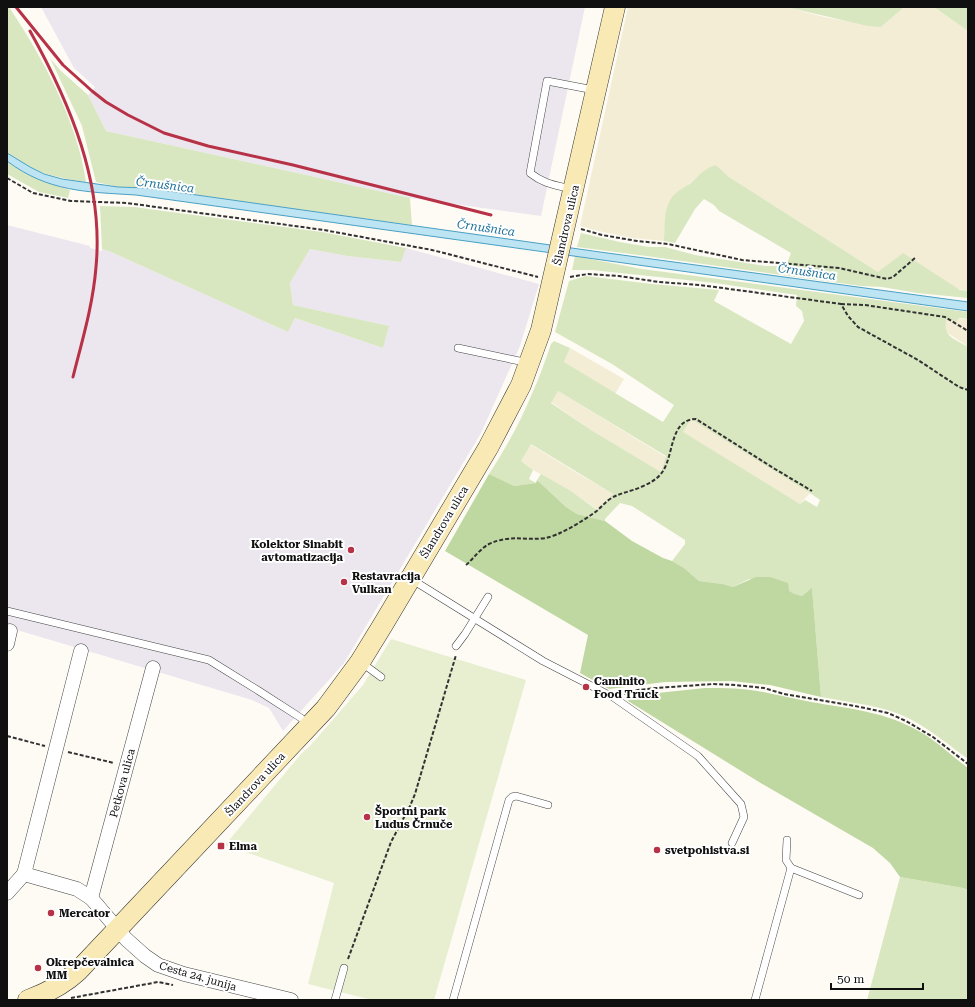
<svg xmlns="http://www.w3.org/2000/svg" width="975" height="1007" viewBox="0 0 975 1007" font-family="'Roboto Serif',serif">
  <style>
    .industrial { fill: #ece6ee }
    .farmland { fill: #f3edd6 }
    .green { fill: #d8e7c0; fill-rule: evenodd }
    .forest { fill: #bfd7a0 }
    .pitch { fill: #e8efd1 }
    .water { fill: #bde4f2; stroke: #49a0c4 }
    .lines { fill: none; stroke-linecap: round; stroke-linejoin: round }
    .lane-casing { stroke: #434343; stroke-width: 8 }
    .street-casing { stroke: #434343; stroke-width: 15 }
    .secondary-casing { stroke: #323232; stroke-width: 21 }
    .path { stroke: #323232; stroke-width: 2; stroke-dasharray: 4 2; stroke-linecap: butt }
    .lane { stroke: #fff; stroke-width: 7 }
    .street { stroke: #fff; stroke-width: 14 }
    .secondary { stroke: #f9eab5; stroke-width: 20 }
    .rail { stroke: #b73246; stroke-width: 3 }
    .poi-dot { fill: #b73246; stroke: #fff; stroke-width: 1.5 }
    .labels { text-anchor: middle; stroke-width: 4; stroke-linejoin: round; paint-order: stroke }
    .street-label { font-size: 11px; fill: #101010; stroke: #fff }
    .poi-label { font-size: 11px; font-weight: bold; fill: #101010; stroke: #fff; text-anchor: start }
    .water-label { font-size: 12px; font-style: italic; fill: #21739a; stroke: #fff }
  </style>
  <rect width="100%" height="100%" fill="#fefbf5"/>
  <g class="industrial">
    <path d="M 41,7 L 585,7 L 541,216 L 410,198 L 106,131 L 88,95 L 95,87 L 74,68 Z"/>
    <path d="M 7,225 L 90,246 L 90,248 L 102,251 L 102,249 L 111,252 L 288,332 L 295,318 L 383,348 L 388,326 L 293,305 L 290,283 L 310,249 L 347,256 L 400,262 L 406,248 L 539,284 L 520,346 L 481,433 L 344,663 L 283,731 L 269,708 L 252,700 L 7,627 Z"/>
  </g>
  <g class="farmland">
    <path d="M 628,7 L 786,7 L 824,17 L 881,27 L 904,7 L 934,7 L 968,31 L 968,291 L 878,272 L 729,177 L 716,165 L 698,176 L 689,184 L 665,217 L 664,241 L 632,238 L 598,231 L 580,226 Z"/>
    <path d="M 946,318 L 968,319 L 968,347 L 945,331 L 944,325 Z"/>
    <path d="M 570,348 L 624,379 L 615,394 L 564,362 Z"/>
    <path d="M 558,391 L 666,457 L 661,472 L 591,430 L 551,402 Z"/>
    <path d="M 691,418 L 728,440 L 810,493 L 800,504 L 682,432 Z"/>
    <path d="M 530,444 L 577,473 L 613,494 L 598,510 L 571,491 L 533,470 L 521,461 Z"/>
  </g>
  <g class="green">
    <path d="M 7,7 L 9,7 C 43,58 77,121 86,182 C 57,178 30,172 7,153 Z"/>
    <path d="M 786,7 L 904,7 L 881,27 L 868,26 Z"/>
    <path d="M 934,7 L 968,7 L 968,31 Z"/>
    <path d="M 50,58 L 60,70 L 88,95 L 106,131 L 410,198 L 412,225 L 147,188 L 118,187 L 96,182 L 82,126 Z"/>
    <path d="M 7,161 C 26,175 47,183 70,190 L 68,198 L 39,192 L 7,174 Z"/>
    <path d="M 716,165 L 729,177 L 878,272 L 903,253 L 960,290 L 968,291 L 968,298 L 917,293 L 882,287 L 861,286 L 646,256 L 577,247 L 581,233 L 620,242 L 649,247 L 665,247 L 695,255 L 765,266 L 786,266 L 791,253 L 719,211 L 714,205 L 704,199 L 695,209 L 675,243 L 664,241 C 665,226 663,208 673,196 C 677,191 685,187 691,183 C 699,175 705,168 716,165 Z"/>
    <path d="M 100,206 L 134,207 L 322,232 L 406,248 L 401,262 L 347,256 L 310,249 L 290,283 L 293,305 L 389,326 L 383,348 L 295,318 L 288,332 L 111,252 L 102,249 Z"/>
    <path d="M 575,256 L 642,269 L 968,312 L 968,319 L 959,318 L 956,322 L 947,318 C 941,336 955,339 968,347 L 968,759 C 949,745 931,730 910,719 C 883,705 851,703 821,697 L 812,589 L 802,596 L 794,595 L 789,592 L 749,579 L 733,587 L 723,584 L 699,581 L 684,568 L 672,561 L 685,544 L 685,540 L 632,506 L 620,503 L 605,519 L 605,521 L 577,514 L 566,507 L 537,480 L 541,474 L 571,491 L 597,510 L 613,494 L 531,444 L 521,461 L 533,470 L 529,479 L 536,483 L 514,486 L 489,474 C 505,449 520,423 531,396 C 539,379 545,361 551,344 L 554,341 L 570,348 L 564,362 L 663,422 L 674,405 L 612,364 L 555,332 L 569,281 L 586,276 L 652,284 L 719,290 L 714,301 L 791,344 L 804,321 L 802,311 L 796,306 L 797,295 L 715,283 L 592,270 L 572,270 ZM 558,391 L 666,456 L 661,472 L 591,430 L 551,403 ZM 691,419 L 810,493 L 820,500 L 817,507 L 805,500 L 800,504 L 683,432 Z"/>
    <path d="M 900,877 L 963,888 L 968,890 L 968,1000 L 867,1000 Z"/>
  </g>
  <g class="forest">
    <path d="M 489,474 L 514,486 L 536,483 L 537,480 L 566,507 L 577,514 L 605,521 L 632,541 L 663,558 L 672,561 L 684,568 L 699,581 L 723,584 L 733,587 L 756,577 L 770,577 L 788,583 L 789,591 L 794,594 L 802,596 L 812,588 L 821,697 L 770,685 L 731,681 L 665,682 L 609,689 L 580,673 L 588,635 L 445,551 Z"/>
    <path d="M 705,688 C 724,688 744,688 763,692 C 779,695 795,699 811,702 C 845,708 880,711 911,727 C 933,737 949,754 968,768 L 968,890 L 963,888 L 900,877 L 890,863 L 873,848 L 759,782 L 628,701 L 629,696 Z"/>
  </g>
  <path class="pitch" d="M 391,639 L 526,680 L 434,1000 L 372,1000 L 308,984 L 334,883 L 225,845 L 301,754 L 310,746 L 363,685 Z"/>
  <path class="water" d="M 7,153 L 30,167 L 44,174 L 62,179 L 118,187 L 147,188 L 600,252 L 968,302 L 968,311 L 136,195 C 87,192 48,192 7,161 Z"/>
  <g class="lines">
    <defs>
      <g id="lane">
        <path d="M 571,189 C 555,185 544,184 530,173 L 547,81 L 594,90"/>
        <path d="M 458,348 L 529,363"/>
        <path d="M 411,579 L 543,661 L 613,697 L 698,756 L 741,804 L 744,817 L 732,843"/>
        <path d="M 7,611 L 209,660 L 259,691 L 301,718 L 308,725"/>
        <path d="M 456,646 L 465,634 L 488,597"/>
        <path d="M 362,663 L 381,677"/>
        <path d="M 787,840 L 786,860 L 791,868 L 859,895"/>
        <path d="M 335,1000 L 344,968"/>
        <path d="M 453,1000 L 509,800 L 512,797 L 516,796 L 548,805"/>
        <path d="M 755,1000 L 791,868"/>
      </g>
      <g id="street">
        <path d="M 7,644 L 10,631"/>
        <path d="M 24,874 L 81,651"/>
        <path d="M 7,893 L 24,874 L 77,889 L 91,898 L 126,939 L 145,956 L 158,965 L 184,974 L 291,1000"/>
        <path d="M 91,898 L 153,668"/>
      </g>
      <path id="secondary" d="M 28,1000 C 47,993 63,985 78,971 L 326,708 L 360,662 L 384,623 L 488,448 L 521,385 L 541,330 L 615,7"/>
    </defs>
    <use href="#lane" class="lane-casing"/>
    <use href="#street" class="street-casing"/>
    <use href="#secondary" class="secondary-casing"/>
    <g class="path">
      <path d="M 7,178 L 33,193 L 71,201 L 127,203 L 324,230 L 432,250 L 538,277"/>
      <path d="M 581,229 L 602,235 L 637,241 L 668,244 L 742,260 L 839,268 L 887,279 L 893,277 L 915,258"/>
      <path d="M 570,277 L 588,274 L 619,276 L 659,282 L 700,285 L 841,304 L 848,316 L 858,327 L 918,360 L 959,387 L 968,390"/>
      <path d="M 841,304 L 865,305 L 945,317 L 968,331"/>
      <path d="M 466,565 C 473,559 481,548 489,544 C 511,534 525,541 546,538 C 550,537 556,535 560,533 C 571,528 584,520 594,513 C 600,509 604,503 610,499 C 621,492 630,492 641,487 C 650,483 658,479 663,471 C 674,454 670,419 696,419 L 775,469 L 812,491"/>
      <path d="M 624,694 L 638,690 L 656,688 L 713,684 L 735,685 L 764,688 L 784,694 L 855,706 L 888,713 L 906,721 L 933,737 L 968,764"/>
      <path d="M 7,736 L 45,746"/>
      <path d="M 68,752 L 114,763"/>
      <path d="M 348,959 L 391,842 L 410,806 L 415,794 L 456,655"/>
      <path d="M 71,998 L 158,982 L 173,985"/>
    </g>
    <use href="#lane" class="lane"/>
    <use href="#street" class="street"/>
    <use href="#secondary" class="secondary"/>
    <g class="rail">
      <path d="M 16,7 L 63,65 L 92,91 L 106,102 L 128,115 L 164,133 L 208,146 L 293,165 L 491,215"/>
      <path d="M 30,31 C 70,103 104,183 96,267 C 93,305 82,341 73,377"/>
    </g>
  </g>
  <g class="poi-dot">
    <circle cx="351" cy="550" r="4"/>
    <circle cx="344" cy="582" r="4"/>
    <circle cx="586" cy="687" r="4"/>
    <circle cx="367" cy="817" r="4"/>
    <rect x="217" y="842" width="8" height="8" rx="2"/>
    <circle cx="657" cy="850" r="4"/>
    <circle cx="51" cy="913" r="4"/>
    <circle cx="38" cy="968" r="4"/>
  </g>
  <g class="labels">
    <g class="street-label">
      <text transform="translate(566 225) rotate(-77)" y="4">Šlandrova ulica</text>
      <text transform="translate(444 522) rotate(-59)" y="4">Šlandrova ulica</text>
      <text transform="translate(122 783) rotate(-75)" y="4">Petkova ulica</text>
      <text transform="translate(255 784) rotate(-47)" y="4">Šlandrova ulica</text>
      <text transform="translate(198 976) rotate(16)" y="4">Cesta 24. junija</text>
    </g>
    <g class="poi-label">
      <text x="343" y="548" text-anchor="end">Kolektor Sinabit<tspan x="343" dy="13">avtomatizacija</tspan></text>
      <text x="352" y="580">Restavracija<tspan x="352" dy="13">Vulkan</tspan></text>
      <text x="594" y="685">Caminito<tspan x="594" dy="13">Food Truck</tspan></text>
      <text x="375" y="815">Športni park<tspan x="375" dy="13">Ludus Črnuče</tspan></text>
      <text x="229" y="850">Elma</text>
      <text x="665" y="854">svetpohistva.si</text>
      <text x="59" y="917">Mercator</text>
      <text x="46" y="966">Okrepčevalnica<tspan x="46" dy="13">MM</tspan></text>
    </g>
    <g class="water-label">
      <text transform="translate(165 185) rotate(7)" y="4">Črnušnica</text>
      <text transform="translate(486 228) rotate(8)" y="4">Črnušnica</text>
      <text transform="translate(807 272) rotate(8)" y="4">Črnušnica</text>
    </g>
  </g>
  <rect width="975" height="1007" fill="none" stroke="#101010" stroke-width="16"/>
  <path d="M831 983v6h92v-6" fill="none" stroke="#101010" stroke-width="2"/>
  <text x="837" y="983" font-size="12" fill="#101010" stroke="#ffffff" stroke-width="3" paint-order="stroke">50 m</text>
</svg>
